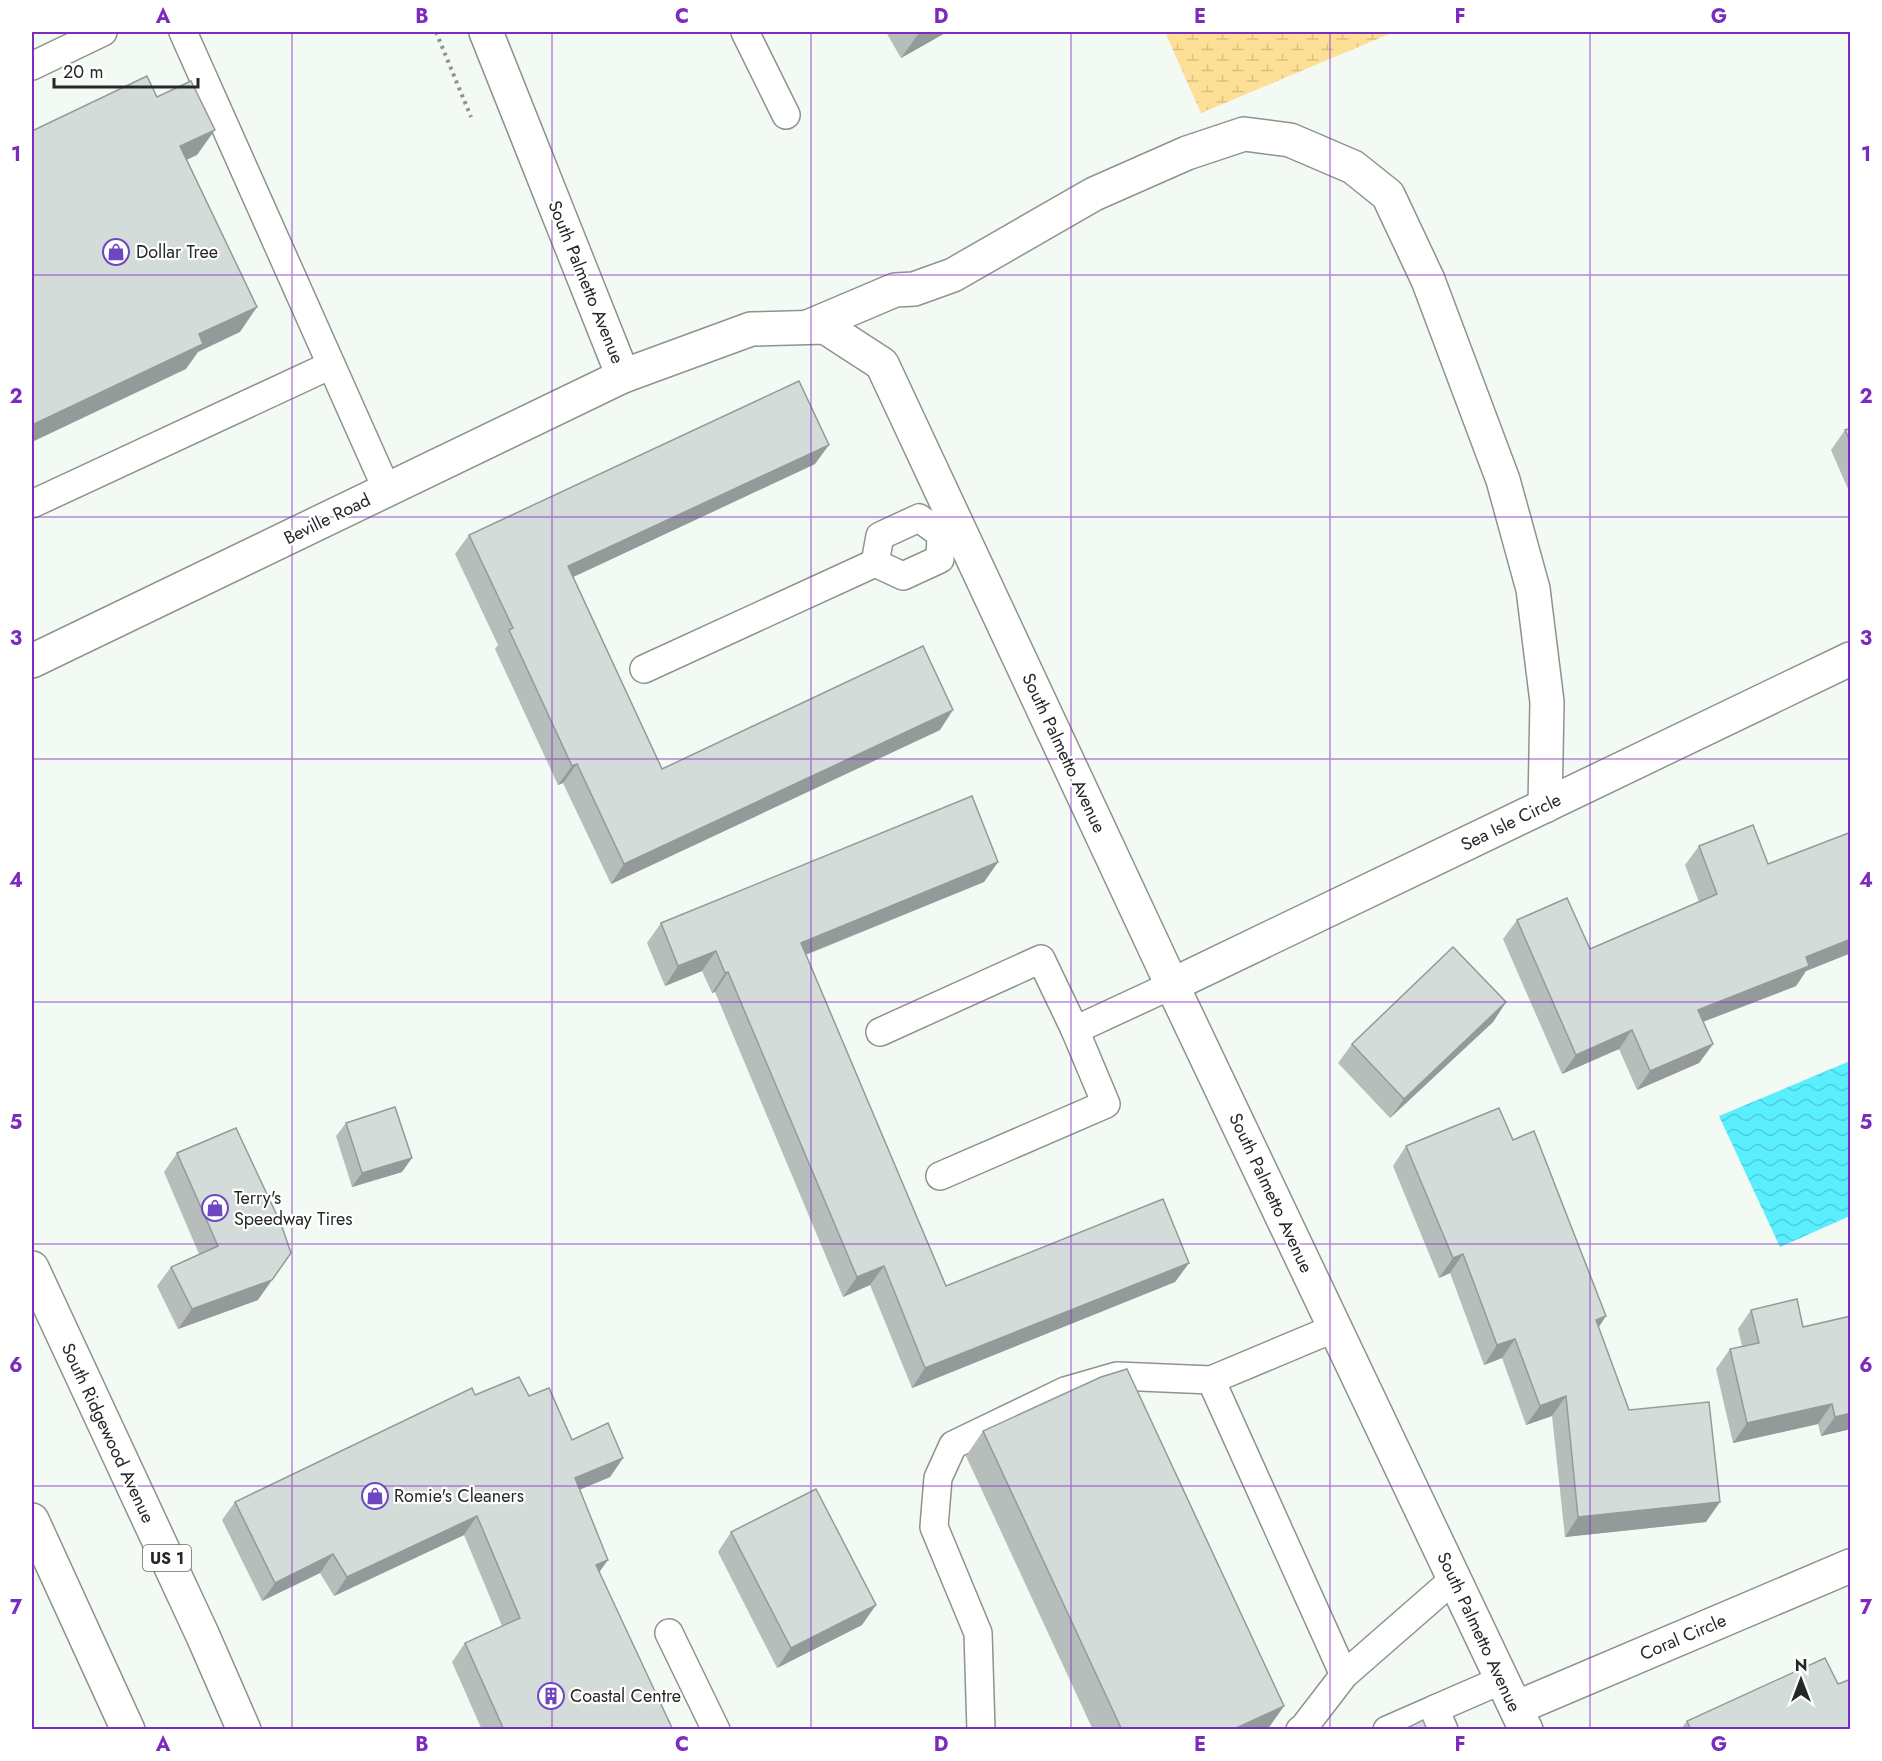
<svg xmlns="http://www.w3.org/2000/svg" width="1882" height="1761" viewBox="0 0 1882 1761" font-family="Jost,sans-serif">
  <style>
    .wetland { fill: url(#wetland-marsh) }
    .water { fill: url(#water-waves) }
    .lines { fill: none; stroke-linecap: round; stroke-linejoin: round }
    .service-casing { stroke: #8e938e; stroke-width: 30 }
    .minor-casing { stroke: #8e938e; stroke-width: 36 }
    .tertiary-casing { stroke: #8e938e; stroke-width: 36 }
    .primary-casing { stroke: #8e938e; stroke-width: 36 }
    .path { stroke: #909490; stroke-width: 4; stroke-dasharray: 3 4.5; stroke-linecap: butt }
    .service { stroke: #fff; stroke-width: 27 }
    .minor { stroke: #fff; stroke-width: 33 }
    .tertiary { stroke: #fff; stroke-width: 33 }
    .primary { stroke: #fff; stroke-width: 33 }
    .wall { fill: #b6bdbb }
    .shaded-wall { fill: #949a99 }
    .building { fill: #d4dcda; stroke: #949a99; stroke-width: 1.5 }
    .grid { fill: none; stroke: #7b2cbf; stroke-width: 1.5; stroke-opacity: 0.55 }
    .labels { text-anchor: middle; stroke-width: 4.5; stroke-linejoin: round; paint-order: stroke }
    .shield { fill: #fff; stroke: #676868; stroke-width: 1.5 }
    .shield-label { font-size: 16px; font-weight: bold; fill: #262827 }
    .poi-label { font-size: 18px; fill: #262827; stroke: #fff; text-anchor: start }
    .street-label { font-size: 18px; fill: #262827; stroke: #fff }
    .neatline { fill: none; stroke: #7b2cbf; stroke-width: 2 }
    .grid-label { font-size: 20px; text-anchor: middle; font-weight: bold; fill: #7b2cbf }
  </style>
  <defs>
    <pattern id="wetland-marsh" width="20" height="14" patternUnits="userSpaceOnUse" patternTransform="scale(1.5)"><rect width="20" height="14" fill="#fedf96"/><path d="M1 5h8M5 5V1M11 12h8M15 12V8" fill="none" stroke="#dabf81"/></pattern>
    <pattern id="water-waves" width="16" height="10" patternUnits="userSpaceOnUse" patternTransform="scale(1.5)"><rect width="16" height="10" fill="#59efff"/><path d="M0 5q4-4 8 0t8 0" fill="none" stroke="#4dcddb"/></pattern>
  </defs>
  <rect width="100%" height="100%" fill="#f3f9f3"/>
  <path class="wetland" d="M 1165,32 L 1394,32 L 1201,113 Z"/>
  <path class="water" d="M 1850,1061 L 1850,1216 L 1780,1247 L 1719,1116 Z"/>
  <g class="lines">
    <defs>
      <g id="service">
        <path d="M 183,32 L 387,490"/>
        <path d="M 745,32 L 786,115"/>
        <path d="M 32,66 L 103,32"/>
        <path d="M 32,504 L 331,365"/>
        <path d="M 919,518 L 941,534 L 940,559 L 903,576 L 875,563 L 880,536 Z"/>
        <path d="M 644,669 L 875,563"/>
        <path d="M 880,1032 L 1041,959 L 1075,1030 L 1172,985"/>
        <path d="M 940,1176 L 1106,1104 L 1075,1030"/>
        <path d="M 1211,1380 L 1344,1675"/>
        <path d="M 669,1633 L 716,1730"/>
        <path d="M 981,1730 L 978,1633 L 934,1527 L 938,1478 L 953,1445 L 1065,1391 L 1117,1376 L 1211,1380 L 1335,1328"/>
        <path d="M 1300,1730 L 1304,1727 L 1344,1675 L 1454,1579"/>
        <path d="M 1387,1730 L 1435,1709"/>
        <path d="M 1444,1730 L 1435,1709 L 1504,1679"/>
      </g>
      <g id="minor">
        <path d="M 810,326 L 895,290 L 914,289 L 953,275 L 1094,194 L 1187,153 L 1244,134 L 1290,140 L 1353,167 L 1388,195 L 1428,280 L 1503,480 L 1533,589 L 1547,702 L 1545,806"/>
        <path d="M 1172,985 L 1850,659"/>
        <path d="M 1516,1708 L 1850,1566"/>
      </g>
      <g id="tertiary">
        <path d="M 486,32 L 623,376"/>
        <path d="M 32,661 L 623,376 L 751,329 L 825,327 L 882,364 L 1172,985 L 1526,1730"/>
      </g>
      <g id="primary">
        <path d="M 32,1268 L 203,1636 L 244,1730"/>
        <path d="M 32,1520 L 128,1730"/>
      </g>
    </defs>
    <use href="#service" class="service-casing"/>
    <use href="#minor" class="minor-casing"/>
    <use href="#tertiary" class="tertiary-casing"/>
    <use href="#primary" class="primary-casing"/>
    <path class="path" d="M 436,32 L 471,117"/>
    <use href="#service" class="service"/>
    <use href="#minor" class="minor"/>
    <use href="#tertiary" class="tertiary"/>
    <use href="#primary" class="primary"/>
  </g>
  <g class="wall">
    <path d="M 886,32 L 947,32 L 901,58 Z"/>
    <path d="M 1851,428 L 1851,496 L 1831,450 L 1845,430 Z"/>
    <path d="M 815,464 L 573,577 L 662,769 L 940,730 L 611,884 L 563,783 L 558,785 L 495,649 L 498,645 L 455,554 L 469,535 Z"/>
    <path d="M 1851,832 L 1851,953 L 1806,971 L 1796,986 L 1703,1022 L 1713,1044 L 1699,1063 L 1637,1090 L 1619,1049 L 1562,1074 L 1503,939 L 1517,920 L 1590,949 L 1699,902 L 1685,865 L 1699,846 L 1768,864 Z"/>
    <path d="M 998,862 L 984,882 L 806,955 L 946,1286 L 1189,1263 L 1175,1282 L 912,1388 L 870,1285 L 843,1297 L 715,992 L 712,993 L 702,971 L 665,986 L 647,943 L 661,923 Z"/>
    <path d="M 1506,1002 L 1493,1022 L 1390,1118 L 1338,1063 L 1352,1044 Z"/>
    <path d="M 346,1123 L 402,1172 L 352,1187 L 336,1136 Z"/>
    <path d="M 1513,1140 L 1599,1328 L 1629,1410 L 1706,1522 L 1565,1537 L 1552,1416 L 1526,1425 L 1502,1358 L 1484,1365 L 1450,1273 L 1439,1278 L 1393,1166 L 1406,1146 Z"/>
    <path d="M 177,1153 L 258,1300 L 178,1329 L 157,1286 L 171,1267 L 199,1254 L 164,1172 Z"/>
    <path d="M 1751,1310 L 1803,1327 L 1851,1316 L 1851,1429 L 1821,1436 L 1818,1424 L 1733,1443 L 1716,1369 L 1730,1349 L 1742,1346 L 1738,1329 Z"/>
    <path d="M 475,1395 L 529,1396 L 572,1440 L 623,1458 L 610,1477 L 579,1490 L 599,1572 L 673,1730 L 482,1730 L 452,1662 L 465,1643 L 502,1626 L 464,1535 L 334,1596 L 320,1573 L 262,1601 L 222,1520 L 235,1502 Z"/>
    <path d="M 983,1431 L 1284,1706 L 1267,1730 L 1093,1730 L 966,1456 Z"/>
    <path d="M 731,1532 L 862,1625 L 777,1668 L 718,1552 Z"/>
    <path d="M 1838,1684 L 1851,1730 L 1680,1730 L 1687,1721 Z"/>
  </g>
  <g class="shaded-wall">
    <path d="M 921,32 L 947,32 L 901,58 L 919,33 Z"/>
    <path d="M 215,130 L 197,155 L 163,171 L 180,146 Z"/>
    <path d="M 257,307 L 240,332 L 198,352 L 186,369 L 32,442 L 32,425 L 199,334 Z"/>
    <path d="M 829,445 L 815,464 L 554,586 L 568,566 Z"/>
    <path d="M 953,710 L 940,730 L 611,884 L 624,864 Z"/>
    <path d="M 577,764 L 563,783 L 558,785 L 572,766 Z"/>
    <path d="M 998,862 L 984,882 L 787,962 L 801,943 Z"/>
    <path d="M 1851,939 L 1851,953 L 1806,971 L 1796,986 L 1684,1029 L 1698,1010 L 1806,957 Z"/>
    <path d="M 716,951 L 702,971 L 665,986 L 678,966 Z"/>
    <path d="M 728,972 L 715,992 L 712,993 L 725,973 Z"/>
    <path d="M 1506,1002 L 1493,1022 L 1390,1118 L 1404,1099 Z"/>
    <path d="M 1632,1030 L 1619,1049 L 1562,1074 L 1576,1055 Z"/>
    <path d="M 1713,1044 L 1699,1063 L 1637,1090 L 1650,1071 Z"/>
    <path d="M 412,1158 L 402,1172 L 352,1187 L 362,1173 Z"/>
    <path d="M 291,1253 L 258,1300 L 178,1329 L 192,1309 Z"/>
    <path d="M 1463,1254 L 1450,1273 L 1439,1278 L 1453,1258 Z"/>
    <path d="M 1189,1263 L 1175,1282 L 912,1388 L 925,1368 Z"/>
    <path d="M 884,1266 L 870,1285 L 843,1297 L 857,1277 Z"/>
    <path d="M 1606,1316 L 1593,1336 L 1596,1320 Z"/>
    <path d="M 1515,1339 L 1502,1358 L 1484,1365 L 1497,1345 Z"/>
    <path d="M 1566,1396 L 1552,1416 L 1526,1425 L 1540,1406 Z"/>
    <path d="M 1832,1404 L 1818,1424 L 1733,1443 L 1747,1423 Z"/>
    <path d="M 1851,1413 L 1851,1429 L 1821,1436 L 1835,1417 Z"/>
    <path d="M 623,1458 L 610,1477 L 562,1497 L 575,1478 Z"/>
    <path d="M 1720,1502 L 1706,1522 L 1565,1537 L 1578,1517 Z"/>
    <path d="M 477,1516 L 464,1535 L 334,1596 L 347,1577 Z"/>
    <path d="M 333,1554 L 320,1573 L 262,1601 L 275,1583 Z"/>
    <path d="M 608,1560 L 595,1578 L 596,1565 Z"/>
    <path d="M 876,1605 L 862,1625 L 777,1668 L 791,1648 Z"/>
    <path d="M 1284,1706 L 1267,1730 L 1232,1730 Z"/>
  </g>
  <g class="building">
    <path d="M 147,76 L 157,97 L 191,81 L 215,130 L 180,146 L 257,307 L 199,334 L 203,344 L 32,425 L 32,131 Z"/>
    <path d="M 799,381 L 829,445 L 568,566 L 662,769 L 923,646 L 953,710 L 624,864 L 577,764 L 572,766 L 509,630 L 513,628 L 469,535 Z"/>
    <path d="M 1851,428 L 1851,444 L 1845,430 Z"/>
    <path d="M 972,796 L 998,862 L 801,943 L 946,1286 L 1163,1199 L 1189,1263 L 925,1368 L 884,1266 L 857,1277 L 728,972 L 725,973 L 716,951 L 678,966 L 661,923 Z"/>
    <path d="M 1753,825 L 1768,864 L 1851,832 L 1851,939 L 1806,957 L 1809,966 L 1698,1010 L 1713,1044 L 1650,1071 L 1632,1030 L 1576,1055 L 1517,920 L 1567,898 L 1590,949 L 1717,894 L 1699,846 Z"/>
    <path d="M 1453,947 L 1506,1002 L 1404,1099 L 1352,1044 Z"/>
    <path d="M 395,1107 L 412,1158 L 362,1173 L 346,1123 Z"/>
    <path d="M 1499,1108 L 1513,1140 L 1534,1131 L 1606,1316 L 1596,1320 L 1629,1410 L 1709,1402 L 1720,1502 L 1578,1517 L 1566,1396 L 1540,1406 L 1515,1339 L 1497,1345 L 1463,1254 L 1453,1258 L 1406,1146 Z"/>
    <path d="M 236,1128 L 281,1224 L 291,1253 L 272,1280 L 192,1309 L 171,1267 L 218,1246 L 177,1153 Z"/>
    <path d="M 1797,1299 L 1803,1327 L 1851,1316 L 1851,1413 L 1835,1417 L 1832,1404 L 1747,1423 L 1730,1349 L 1759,1343 L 1751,1310 Z"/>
    <path d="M 1127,1369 L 1284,1706 L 1232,1730 L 1122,1730 L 983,1431 L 1101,1377 Z"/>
    <path d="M 519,1377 L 529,1396 L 549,1388 L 572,1440 L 608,1423 L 623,1458 L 575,1478 L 608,1560 L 596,1565 L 673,1730 L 504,1730 L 465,1643 L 520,1618 L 477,1516 L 347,1577 L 333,1554 L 275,1583 L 235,1502 L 472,1388 L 475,1395 Z"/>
    <path d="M 816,1489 L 876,1605 L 791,1648 L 731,1532 Z"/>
    <path d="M 1825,1658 L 1838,1684 L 1851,1679 L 1851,1730 L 1691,1730 L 1687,1721 Z"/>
    <path d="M 1423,1720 L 1427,1730 L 1403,1730 Z"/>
  </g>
  <path class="grid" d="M 292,32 L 292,1730M 552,32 L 552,1730M 811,32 L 811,1730M 1071,32 L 1071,1730M 1330,32 L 1330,1730M 1590,32 L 1590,1730M 32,275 L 1850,275M 32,517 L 1850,517M 32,759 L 1850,759M 32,1002 L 1850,1002M 32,1244 L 1850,1244M 32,1486 L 1850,1486"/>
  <defs>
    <symbol id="shop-ring" viewBox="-11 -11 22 22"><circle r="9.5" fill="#fff" stroke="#6d47c0" stroke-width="1.5"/><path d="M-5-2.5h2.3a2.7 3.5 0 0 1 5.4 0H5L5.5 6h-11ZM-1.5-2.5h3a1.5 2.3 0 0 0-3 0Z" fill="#6d47c0"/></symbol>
    <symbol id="building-ring" viewBox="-11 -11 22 22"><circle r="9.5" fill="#fff" stroke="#6d47c0" stroke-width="1.5"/><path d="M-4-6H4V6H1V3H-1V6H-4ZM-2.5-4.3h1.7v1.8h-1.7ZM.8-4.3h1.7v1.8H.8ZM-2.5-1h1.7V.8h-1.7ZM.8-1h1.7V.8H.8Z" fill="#6d47c0"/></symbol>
  </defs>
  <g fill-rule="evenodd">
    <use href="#shop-ring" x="101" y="237" width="30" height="30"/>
    <use href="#shop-ring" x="200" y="1193" width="30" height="30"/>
    <use href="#shop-ring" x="360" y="1481" width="30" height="30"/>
    <use href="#building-ring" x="536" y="1681" width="30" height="30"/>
  </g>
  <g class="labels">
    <rect class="shield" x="143" y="1545" width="48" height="26" rx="4.5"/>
    <g class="shield-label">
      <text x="167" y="1564">US 1</text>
    </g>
    <g class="poi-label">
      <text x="136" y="258">Dollar Tree</text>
      <text x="234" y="1204">Terry's<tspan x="234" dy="21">Speedway Tires</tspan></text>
      <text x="394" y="1502">Romie's Cleaners</text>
      <text x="570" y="1702">Coastal Centre</text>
    </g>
    <g class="street-label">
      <text transform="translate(586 282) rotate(68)" y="6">South Palmetto Avenue</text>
      <text transform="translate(327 519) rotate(-26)" y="6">Beville Road</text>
      <text transform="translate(1064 753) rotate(65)" y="6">South Palmetto Avenue</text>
      <text transform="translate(1511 822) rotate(-26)" y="6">Sea Isle Circle</text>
      <text transform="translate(1271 1193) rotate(65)" y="6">South Palmetto Avenue</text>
      <text transform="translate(108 1433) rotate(65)" y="6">South Ridgewood Avenue</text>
      <text transform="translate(1479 1632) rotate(65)" y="6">South Palmetto Avenue</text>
      <text transform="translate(1683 1637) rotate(-23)" y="6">Coral Circle</text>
    </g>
  </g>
  <rect width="1882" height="1761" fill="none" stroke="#ffffff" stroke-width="66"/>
  <g transform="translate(1801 1680)" stroke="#ffffff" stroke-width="4.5" paint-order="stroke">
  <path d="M0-4.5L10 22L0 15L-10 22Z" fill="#262827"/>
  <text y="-9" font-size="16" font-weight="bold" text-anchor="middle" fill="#262827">N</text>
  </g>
  <path d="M54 78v9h144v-9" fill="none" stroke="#262827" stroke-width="3"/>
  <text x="63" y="78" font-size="18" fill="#262827" stroke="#ffffff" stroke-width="4.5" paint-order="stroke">20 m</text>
  <rect x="33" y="33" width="1816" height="1695" class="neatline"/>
  <g class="grid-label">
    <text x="163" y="23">A</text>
    <text x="422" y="23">B</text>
    <text x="682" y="23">C</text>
    <text x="941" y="23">D</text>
    <text x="1200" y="23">E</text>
    <text x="1460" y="23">F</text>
    <text x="1719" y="23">G</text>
    <text x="16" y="161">1</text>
    <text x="1866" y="161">1</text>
    <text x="16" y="403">2</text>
    <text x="1866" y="403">2</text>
    <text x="16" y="645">3</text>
    <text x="1866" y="645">3</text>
    <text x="16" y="887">4</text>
    <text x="1866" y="887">4</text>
    <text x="16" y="1129">5</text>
    <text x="1866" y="1129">5</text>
    <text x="16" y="1372">6</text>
    <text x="1866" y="1372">6</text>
    <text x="16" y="1614">7</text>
    <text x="1866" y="1614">7</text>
    <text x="163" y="1751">A</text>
    <text x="422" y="1751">B</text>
    <text x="682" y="1751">C</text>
    <text x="941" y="1751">D</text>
    <text x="1200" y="1751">E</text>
    <text x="1460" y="1751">F</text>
    <text x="1719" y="1751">G</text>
  </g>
</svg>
